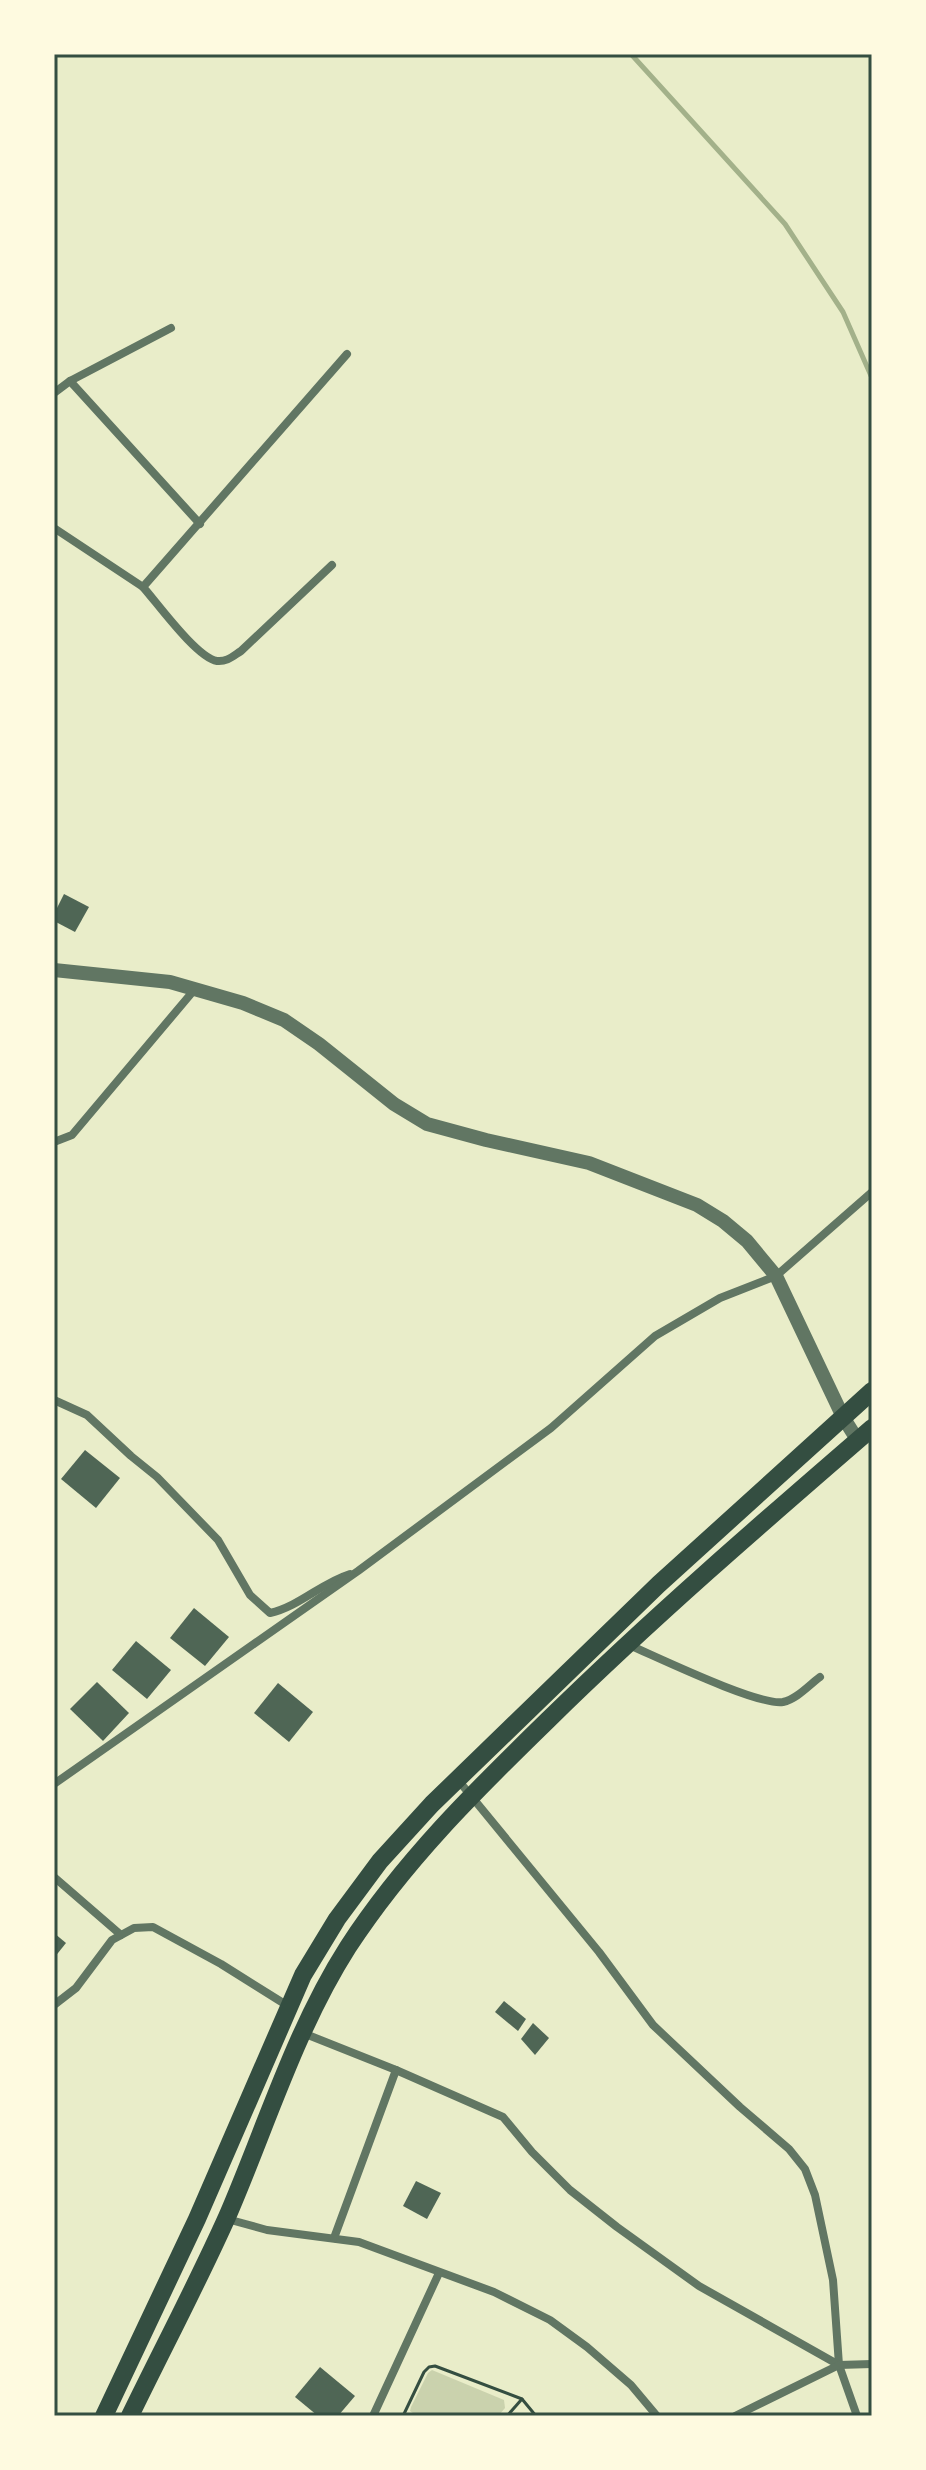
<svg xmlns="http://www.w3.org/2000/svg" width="926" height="2470" viewBox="0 0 926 2470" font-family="'Exo 2',sans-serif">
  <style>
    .green { fill: #cad2ad }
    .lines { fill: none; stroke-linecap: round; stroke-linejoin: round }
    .stream { stroke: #a3b18a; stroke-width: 5 }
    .building { fill: #4f6655 }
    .path { stroke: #344e41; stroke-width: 3 }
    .minor { stroke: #617663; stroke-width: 8 }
    .tertiary { stroke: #617663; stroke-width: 14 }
    .trunk { stroke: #344e41; stroke-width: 18 }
    .neatline { fill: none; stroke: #344e41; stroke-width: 3 }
  </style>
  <rect width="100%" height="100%" fill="#e9edc9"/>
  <path class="green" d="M 432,2370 L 504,2400 L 505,2408 L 498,2416 L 416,2415 L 410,2411 L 411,2407 L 428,2373 Z"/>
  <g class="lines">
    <path class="stream" d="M 631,54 L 785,224 L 843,312 L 872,378"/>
  </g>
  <g class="building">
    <path d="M 64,894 L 89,907 L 75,932 L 54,921 L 54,914 Z"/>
    <path d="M 85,1450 L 120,1478 L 96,1508 L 61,1479 Z"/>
    <path d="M 194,1608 L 229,1637 L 205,1666 L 170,1638 Z"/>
    <path d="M 136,1641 L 171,1670 L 147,1699 L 112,1670 Z"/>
    <path d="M 97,1682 L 129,1713 L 103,1741 L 70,1709 Z"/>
    <path d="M 278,1683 L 313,1712 L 289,1742 L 254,1713 Z"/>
    <path d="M 54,1933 L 66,1943 L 54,1958 Z"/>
    <path d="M 504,2001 L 526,2019 L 518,2031 L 495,2012 Z"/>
    <path d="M 533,2023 L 549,2038 L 535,2055 L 521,2039 Z"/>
    <path d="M 416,2181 L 441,2193 L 427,2219 L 403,2206 Z"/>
    <path d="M 320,2367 L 355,2396 L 338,2416 L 318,2416 L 295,2397 Z"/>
  </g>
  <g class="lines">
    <g class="path">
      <path d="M 403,2416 L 424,2372 L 429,2367 L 435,2366 L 522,2399 L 536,2416"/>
      <path d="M 507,2416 L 522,2399"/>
    </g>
    <g class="minor">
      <path d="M 70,381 L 200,524"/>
      <path d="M 54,393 L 70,381 L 171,328"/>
      <path d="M 54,528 L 143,587"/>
      <path d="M 332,565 L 241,651 C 233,656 227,662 217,661 C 197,658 158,604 143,587 L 347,354"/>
      <path d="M 54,1142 L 72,1135 L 195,989"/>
      <path d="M 54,1400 L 87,1415 L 131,1456 L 157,1477 L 218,1540 L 250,1595 L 270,1613 C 300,1606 321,1583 350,1574"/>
      <path d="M 629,1645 C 657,1657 758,1706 783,1702 C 797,1699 809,1685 820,1677"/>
      <path d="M 458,1780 L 599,1952 L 653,2025 L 740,2107 L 789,2149 L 805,2169 L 815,2195 L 833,2280 L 839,2365 L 857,2416"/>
      <path d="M 54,1784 L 358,1571 L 551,1428 L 655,1336 L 720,1298 L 776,1276 L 872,1192"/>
      <path d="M 54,1877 L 121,1935"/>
      <path d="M 54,2005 L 76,1988 L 112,1940 L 134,1928 L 153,1927 L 221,1964 L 288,2006"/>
      <path d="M 303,2033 L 396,2070 L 503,2117 L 532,2152 L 570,2190 L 617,2227 L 699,2286 L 839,2365"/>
      <path d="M 227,2219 L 267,2230 L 359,2242 L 494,2292 L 550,2320 L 587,2347 L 631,2385 L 657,2416"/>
      <path d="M 334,2238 L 396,2070"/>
      <path d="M 373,2416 L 439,2273"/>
      <path d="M 735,2416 L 839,2365 L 872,2364"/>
    </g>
    <path class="tertiary" d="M 54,970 L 170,982 L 243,1003 L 284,1020 L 319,1044 L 394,1104 L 427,1124 L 486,1140 L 589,1163 L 697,1205 L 723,1221 L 747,1241 L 776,1276 L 843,1417 L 858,1441"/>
    <g class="trunk">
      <path d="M 104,2416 L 197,2219 L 303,1975 L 337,1919 L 380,1861 L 432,1804 L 659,1584 L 872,1391"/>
      <path d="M 130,2416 C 162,2350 197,2284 227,2217 C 266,2127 295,2030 348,1947 C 404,1861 475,1791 548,1720 C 652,1618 762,1523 872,1428"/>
    </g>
  </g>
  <rect width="926" height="2470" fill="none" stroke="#fefae0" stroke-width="112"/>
  <rect x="56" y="56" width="814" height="2358" class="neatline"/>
</svg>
